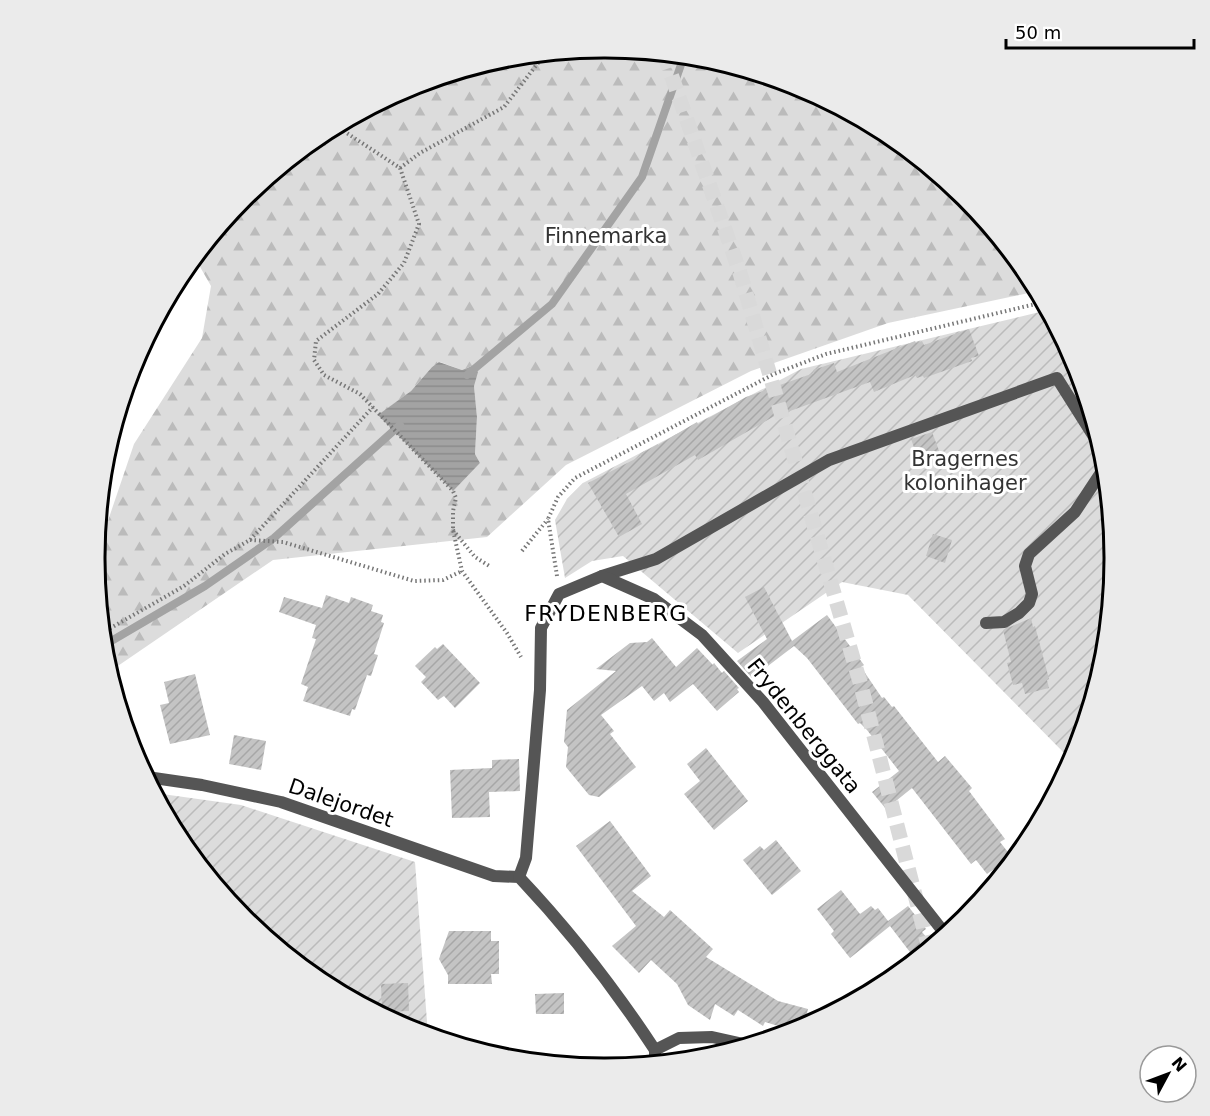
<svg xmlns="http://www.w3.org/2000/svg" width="1210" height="1116" viewBox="0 0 1210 1116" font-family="'DejaVu Sans',sans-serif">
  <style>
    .forest { fill: url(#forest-firs); fill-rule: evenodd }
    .garden { fill: url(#garden-furrows) }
    .water { fill: url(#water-rules) }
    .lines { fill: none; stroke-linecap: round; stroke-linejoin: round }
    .stream { stroke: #a3a3a3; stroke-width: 8 }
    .building { fill: url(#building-hatch) }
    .primary-tunnel { stroke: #d9d9d9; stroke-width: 15; stroke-dasharray: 15 8; stroke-linecap: butt }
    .path { stroke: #777; stroke-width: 4; stroke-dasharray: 1.5 3; stroke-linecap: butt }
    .service { stroke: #555; stroke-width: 12 }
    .minor { stroke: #555; stroke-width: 12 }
    .labels { text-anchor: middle; stroke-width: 6; stroke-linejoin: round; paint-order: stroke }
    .park-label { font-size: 21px; fill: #333; stroke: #fff }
    .street-label { font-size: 21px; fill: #000; stroke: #fff }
    .neighbourhood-label { font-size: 22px; letter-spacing: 1.5px; fill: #000; stroke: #fff }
    .rim { fill: none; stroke: #000; stroke-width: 3 }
  </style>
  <defs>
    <pattern id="forest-firs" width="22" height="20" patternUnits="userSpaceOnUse" patternTransform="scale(1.5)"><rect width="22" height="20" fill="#dcdcdc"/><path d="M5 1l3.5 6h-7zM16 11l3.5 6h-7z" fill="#bbb"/></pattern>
    <pattern id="garden-furrows" width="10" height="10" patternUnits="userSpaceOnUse" patternTransform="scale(1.5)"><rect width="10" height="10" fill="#dcdcdc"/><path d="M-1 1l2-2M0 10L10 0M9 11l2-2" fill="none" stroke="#bbb"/></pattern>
    <pattern id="water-rules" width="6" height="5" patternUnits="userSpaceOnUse" patternTransform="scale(1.5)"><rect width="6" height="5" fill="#a3a3a3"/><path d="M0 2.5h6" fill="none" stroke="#8b8b8b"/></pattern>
    <pattern id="building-hatch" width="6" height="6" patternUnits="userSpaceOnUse" patternTransform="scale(1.5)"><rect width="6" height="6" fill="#c4c4c4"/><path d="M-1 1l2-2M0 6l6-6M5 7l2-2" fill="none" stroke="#a7a7a7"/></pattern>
  </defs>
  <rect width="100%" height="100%" fill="#fff"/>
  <path class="forest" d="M 605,48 L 705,58 L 800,87 L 889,134 L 966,198 L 1029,275 L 1038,291 L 888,323 L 751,371 L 566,465 L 487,537 L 273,560 L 109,672 L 105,657 L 95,559 L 134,444 L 202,338 L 211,286 L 195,258 L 245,197 L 322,134 L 410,87 L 506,58 ZM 440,362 L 462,370 L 472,366 L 477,417 L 475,454 L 480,463 L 453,490 L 379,415 L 411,391 L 432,367 Z"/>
  <g class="garden">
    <path d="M 1048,310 L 1076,363 L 1105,459 L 1115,558 L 1105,658 L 1076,753 L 1072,761 L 908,595 L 842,582 L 738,653 L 623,556 L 592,561 L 565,578 L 555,520 L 567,499 L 583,483 L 801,369 Z"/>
    <path d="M 155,793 L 241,805 L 415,862 L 428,1035 L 410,1029 L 321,982 L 244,918 L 181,841 Z"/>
  </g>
  <path class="water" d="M 439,362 L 462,370 L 472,366 L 478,372 L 474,386 L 477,417 L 475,454 L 480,463 L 453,491 L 378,415 L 411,391 L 432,367 Z"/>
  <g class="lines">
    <g class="stream">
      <path d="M 467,375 L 552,304 L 642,177 L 684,56"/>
      <path d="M 113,640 L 205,586 L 274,538 L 400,425"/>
    </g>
  </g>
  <g class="building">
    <path d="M 969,329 L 979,356 L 971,358 L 972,361 L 924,378 L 923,376 L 917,378 L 915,375 L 874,392 L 870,382 L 779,415 L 778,414 L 698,460 L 695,455 L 626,494 L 642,524 L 619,537 L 588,483 L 641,456 L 640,454 L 658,444 L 658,445 L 697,422 L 698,424 L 746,397 L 814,373 L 813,370 L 834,363 L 837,372 L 915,341 L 916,343 L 922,341 L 924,345 Z"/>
    <path d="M 932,432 L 941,456 L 920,464 L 911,439 Z"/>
    <path d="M 933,534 L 952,540 L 945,563 L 926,556 Z"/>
    <path d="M 764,587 L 792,641 L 827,615 L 864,665 L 861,667 L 882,698 L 884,697 L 892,707 L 894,706 L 938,762 L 945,756 L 972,788 L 969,791 L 1005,839 L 1000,842 L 1011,856 L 987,874 L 976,860 L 971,864 L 912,788 L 886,809 L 872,792 L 899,771 L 867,730 L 860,723 L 858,724 L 807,658 L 794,646 L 752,678 L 737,661 L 767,639 L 745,597 Z"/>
    <path d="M 326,595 L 349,603 L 351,597 L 373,605 L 371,611 L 383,615 L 381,622 L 384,623 L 374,654 L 378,655 L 371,676 L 367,675 L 355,710 L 352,709 L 350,716 L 303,701 L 308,687 L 301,684 L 316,639 L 312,638 L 316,625 L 279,612 L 284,597 L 322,608 Z"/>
    <path d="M 1031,618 L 1033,627 L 1035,626 L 1049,679 L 1047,680 L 1049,688 L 1025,694 L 1022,683 L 1013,685 L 1007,663 L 1011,662 L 1003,630 Z"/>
    <path d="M 652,638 L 676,667 L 697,648 L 713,665 L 714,663 L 722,673 L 724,671 L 739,688 L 737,689 L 739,692 L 717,711 L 693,684 L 670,702 L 664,693 L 654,701 L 642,686 L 601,715 L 614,731 L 610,734 L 636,767 L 599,797 L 589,795 L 566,767 L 568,747 L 564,742 L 567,710 L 616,671 L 596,669 L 630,643 L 647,642 Z"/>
    <path d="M 443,644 L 480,683 L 455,708 L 444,696 L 438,700 L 421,682 L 426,677 L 415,666 L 435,647 L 437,649 Z"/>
    <path d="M 195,674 L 210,735 L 170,744 L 160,705 L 169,703 L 164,682 Z"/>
    <path d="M 234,735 L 266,741 L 261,770 L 229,764 Z"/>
    <path d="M 706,748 L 748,801 L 714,830 L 684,794 L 700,781 L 687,764 Z"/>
    <path d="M 519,759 L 520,791 L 489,792 L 490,817 L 452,818 L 450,770 L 492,768 L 492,760 Z"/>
    <path d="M 610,821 L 651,876 L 632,891 L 664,917 L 670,910 L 713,949 L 706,957 L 778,1001 L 808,1009 L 803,1028 L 795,1031 L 765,1022 L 763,1026 L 738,1010 L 734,1016 L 715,1004 L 710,1020 L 688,1005 L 677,984 L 651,960 L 639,973 L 612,946 L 636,926 L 576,846 Z"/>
    <path d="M 776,840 L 801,871 L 772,895 L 743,860 L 760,846 L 764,850 Z"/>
    <path d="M 841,890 L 860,914 L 871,906 L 875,910 L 878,908 L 888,921 L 908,906 L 926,929 L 922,932 L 933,945 L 916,960 L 890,926 L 850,958 L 831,934 L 834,931 L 817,909 Z"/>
    <path d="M 449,931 L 491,931 L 491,941 L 499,941 L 499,974 L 491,974 L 492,984 L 448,984 L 448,975 L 439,959 Z"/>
    <path d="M 408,983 L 409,1011 L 382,1012 L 381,984 Z"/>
    <path d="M 564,993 L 564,1014 L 536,1014 L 535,994 Z"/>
  </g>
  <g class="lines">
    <path class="primary-tunnel" d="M 664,54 L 740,273 L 860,682 L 929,949"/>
    <g class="path">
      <path d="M 336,126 L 400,168 L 419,224 L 404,263 L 378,294 L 316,341 L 314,360 L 324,375 L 360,394 L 453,491 L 456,498 L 453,511 L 453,530 L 462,571 L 507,633 L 521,657"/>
      <path d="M 400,168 L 420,153 L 504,107 L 545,54"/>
      <path d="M 453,530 L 475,557 L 491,567"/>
      <path d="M 250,540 L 283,542 L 414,581 L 443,580 L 462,571"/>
      <path d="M 522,551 L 548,519"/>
      <path d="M 557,576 L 548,519 L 558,497 L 575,478 L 774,374 L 826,354 L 1044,302"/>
      <path d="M 102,633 L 184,586 L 225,554 L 250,540 L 373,407"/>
    </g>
    <g class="service">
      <path d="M 602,576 L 656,559 L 829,460 L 1057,378 L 1103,451"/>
      <path d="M 986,623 L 1004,622 L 1019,613 L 1029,603 L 1032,594 L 1025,566 L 1029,554 L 1075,512 L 1106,465"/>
    </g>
    <g class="minor">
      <path d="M 147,777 L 202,785 L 281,802 L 494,876 L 519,877 C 570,931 615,989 655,1050"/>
      <path d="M 519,877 L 526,858 L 540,690 L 541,628 L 559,594 L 602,576 L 654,599 L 702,635 L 763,702 L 946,935"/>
      <path d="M 655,1063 L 655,1050 L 679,1038 L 712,1037 L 748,1045"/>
    </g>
  </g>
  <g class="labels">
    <g class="park-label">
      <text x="606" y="243">Finnemarka</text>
      <text x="965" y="466">Bragernes<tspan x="965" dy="24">kolonihager</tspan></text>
    </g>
    <g class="street-label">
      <text transform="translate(804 726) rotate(51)" y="7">Frydenberggata</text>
      <text transform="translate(341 803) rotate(19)" y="7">Dalejordet</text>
    </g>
    <g class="neighbourhood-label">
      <text x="606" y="621">FRYDENBERG</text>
    </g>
  </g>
  <path d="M0 0H1210V1116H0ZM604 58H605A499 499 0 0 1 1104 557V559A499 499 0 0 1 605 1058H604A499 499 0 0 1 105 559V557A499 499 0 0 1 604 58Z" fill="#ebebeb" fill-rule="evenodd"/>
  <path class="rim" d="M604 58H605A499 499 0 0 1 1104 557V559A499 499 0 0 1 605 1058H604A499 499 0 0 1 105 559V557A499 499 0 0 1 604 58Z"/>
  <g transform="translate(1168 1074) rotate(49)"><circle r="28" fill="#ffffff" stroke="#999999" stroke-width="1.5"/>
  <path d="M0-4.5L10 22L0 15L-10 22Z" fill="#000000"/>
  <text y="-9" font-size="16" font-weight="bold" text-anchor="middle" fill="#000000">N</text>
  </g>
  <path d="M1006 39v9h188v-9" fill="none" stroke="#000000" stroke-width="3"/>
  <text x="1015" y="39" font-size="18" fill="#000000" stroke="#ffffff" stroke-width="4.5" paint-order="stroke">50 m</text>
</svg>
